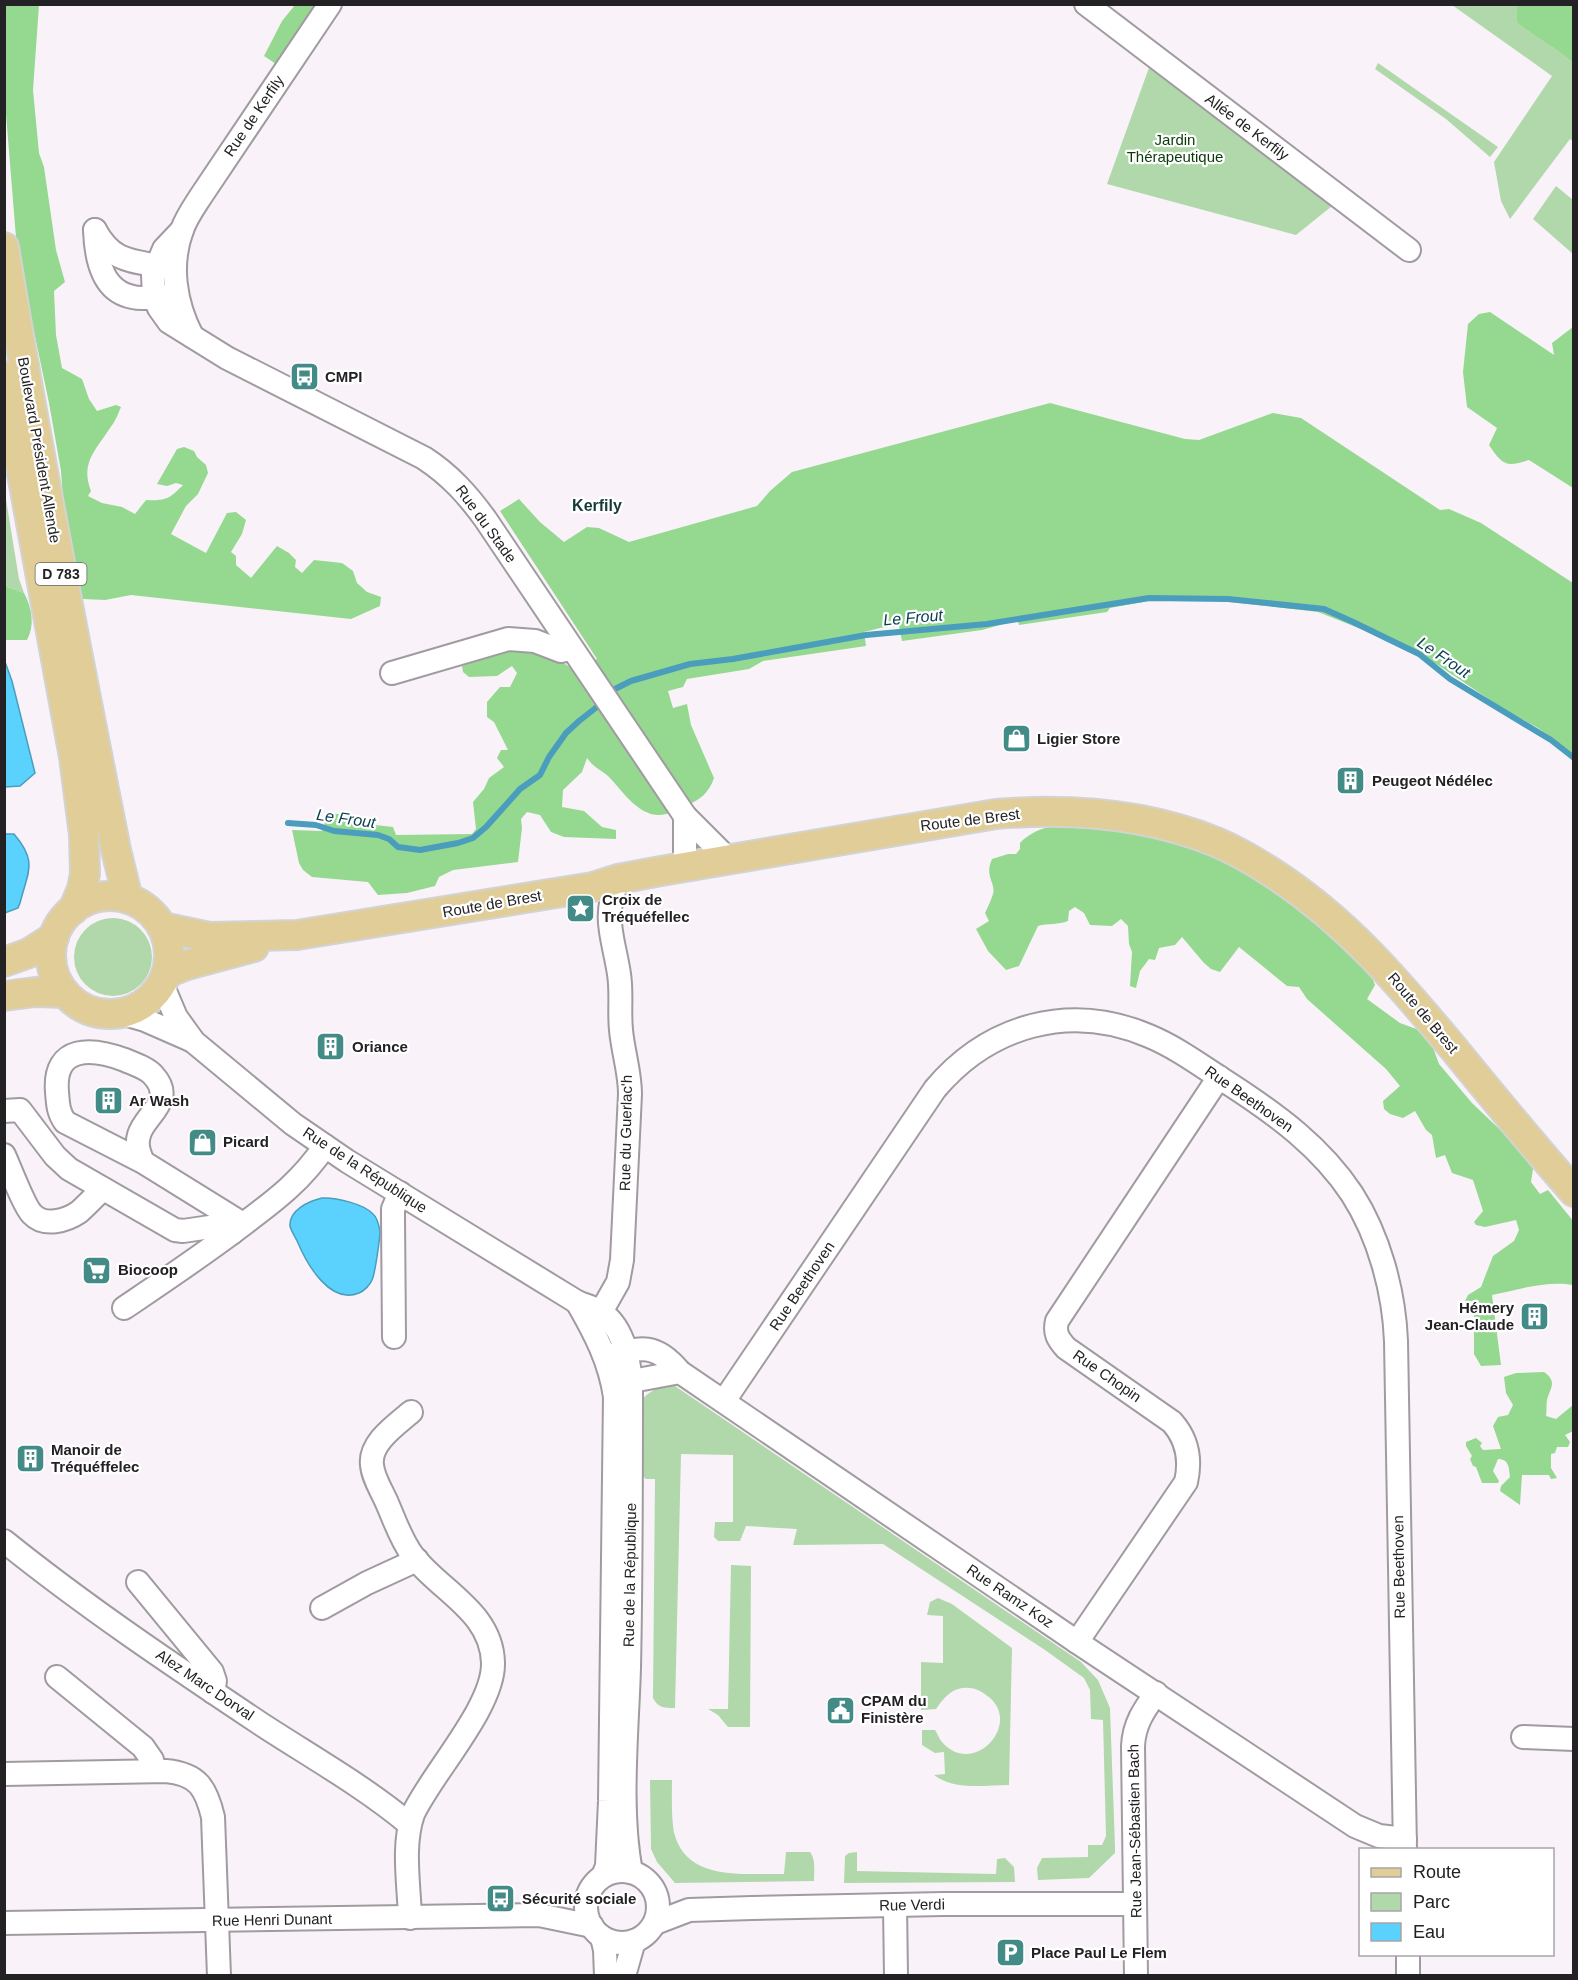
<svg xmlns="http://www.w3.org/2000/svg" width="1578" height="1980" viewBox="0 0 1578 1980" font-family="Arial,sans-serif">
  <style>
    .green { fill: #b0d8ab }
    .forest { fill: #95d88f }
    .water { fill: #5ad2fd; stroke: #4a9dbc; stroke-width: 1.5 }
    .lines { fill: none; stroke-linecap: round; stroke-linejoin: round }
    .stream { stroke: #4a9dbc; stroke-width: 6 }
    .minor-casing { stroke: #a19ba1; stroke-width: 26 }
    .major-casing { stroke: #d3d3d3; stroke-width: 32 }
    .minor { stroke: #fff; stroke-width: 22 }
    .major { stroke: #e1cd97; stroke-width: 28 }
    .labels { text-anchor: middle; stroke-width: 4.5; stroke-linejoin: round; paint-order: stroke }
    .shield { fill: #fff; stroke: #656465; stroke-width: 1.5 }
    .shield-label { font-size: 14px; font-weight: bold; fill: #232123 }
    .street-label { font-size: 15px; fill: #232123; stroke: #fff }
    .park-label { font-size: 15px; fill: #0b3a09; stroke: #fff }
    .poi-label { font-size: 15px; font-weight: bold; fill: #232123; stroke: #fff; text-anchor: start }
    .neighbourhood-label { font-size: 16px; font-weight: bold; fill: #173938; stroke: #fff }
    .water-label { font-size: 16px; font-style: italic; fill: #0b4152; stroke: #fff }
  </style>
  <rect width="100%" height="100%" fill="#f9f3f9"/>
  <g class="green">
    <path d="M 1452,5 L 1517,5 L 1517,23 C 1535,37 1556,48 1573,63 L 1573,141 L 1570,139 L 1510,219 L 1501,201 L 1494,162 L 1552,76 Z"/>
    <path d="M 1378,63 L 1498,147 L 1490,157 L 1446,119 L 1375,69 Z"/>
    <path d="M 1150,65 L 1332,206 L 1296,235 L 1107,184 Z"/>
    <path d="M 1556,186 L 1573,200 L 1573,254 L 1533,219 Z"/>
    <path d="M 4,487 L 19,579 L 24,593 L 5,586 Z"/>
    <circle cx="113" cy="957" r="39"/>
    <path d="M 666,1385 L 675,1386 L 1081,1662 L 1098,1680 L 1110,1708 L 1115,1847 L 1115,1853 L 1089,1878 L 1038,1880 L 1037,1868 L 1042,1858 L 1088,1857 L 1088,1845 L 1102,1845 L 1106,1836 L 1103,1720 L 1091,1719 L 1090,1690 L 1084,1678 L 1045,1650 L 883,1544 L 793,1545 L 797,1529 L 746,1526 L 740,1541 L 718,1541 L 714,1537 L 715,1522 L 733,1522 L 733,1455 L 681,1454 L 675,1708 C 664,1708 658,1708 653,1698 L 655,1479 L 646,1479 L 641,1475 L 641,1401 C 647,1393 656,1388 666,1385 Z"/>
    <path d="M 731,1565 L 751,1566 L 750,1727 L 728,1727 L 718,1715 L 708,1709 L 728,1709 Z"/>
    <path d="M 938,1598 L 952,1604 L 1012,1648 L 1009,1785 C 985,1785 955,1791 934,1775 L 945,1774 L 944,1752 L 935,1753 L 922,1745 L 922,1730 L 935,1730 C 938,1734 939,1739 942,1742 C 974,1779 1025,1721 986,1695 C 981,1691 975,1688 969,1688 C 954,1686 944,1697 936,1709 L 921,1710 L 921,1662 L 943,1663 L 943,1616 L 927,1615 L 930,1602 Z"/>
    <path d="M 650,1780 L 672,1780 C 672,1795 671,1823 675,1836 C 689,1882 746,1873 784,1874 L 786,1852 L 810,1852 C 816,1860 814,1871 814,1881 L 675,1883 L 657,1862 L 651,1849 Z"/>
    <path d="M 857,1852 L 857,1871 L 996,1874 L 997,1859 L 1005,1858 L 1014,1867 L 1015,1882 L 844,1883 L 845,1856 L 849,1853 Z"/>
  </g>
  <g class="forest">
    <path d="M 4,5 L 39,5 L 33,90 L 39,153 L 44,167 L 56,250 L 65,282 L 54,291 L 56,335 L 62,368 L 82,379 L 89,399 L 97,411 L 116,405 L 121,407 C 118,414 115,422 110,428 C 96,450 80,463 91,491 L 88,496 L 102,503 L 122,507 L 135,514 L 146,500 C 166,501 169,499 183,485 L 176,483 L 167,486 L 157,484 L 177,449 L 184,447 L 194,451 L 197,457 L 206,465 L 208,473 L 198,494 L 186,506 L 171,534 L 206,553 L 227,513 L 236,512 L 246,520 L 242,534 L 231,552 L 236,556 L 236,565 L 251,578 L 277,546 L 289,553 L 296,560 L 295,567 L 302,573 L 314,560 L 342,563 L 353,571 L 357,583 L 367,592 L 381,597 L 380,606 L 351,619 L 131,595 L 105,600 L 83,599 L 75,587 L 64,513 L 61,471 L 49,403 L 17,250 L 5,102 Z"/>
    <path d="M 295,5 L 329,5 L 276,64 L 264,56 L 282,21 Z"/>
    <path d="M 1517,5 L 1573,5 L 1573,63 C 1556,48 1535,37 1517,23 Z"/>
    <path d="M 1490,312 L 1554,355 L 1552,343 L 1573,327 L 1573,488 L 1529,460 C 1506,467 1503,466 1489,445 L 1497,428 L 1467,407 L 1463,372 L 1468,324 L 1479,314 Z"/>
    <path d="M 1050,403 L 1185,439 L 1199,440 L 1273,413 L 1301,418 L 1440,510 L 1449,509 L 1481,523 L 1573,583 L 1573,760 L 1552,738 L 1538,728 L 1502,708 L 1438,665 L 1396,643 L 1318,612 L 1221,601 L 1187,600 L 1155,600 L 1110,608 L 1107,612 L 1019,625 L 1018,620 L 982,630 L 902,641 L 899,626 L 880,628 L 864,632 L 866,646 L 763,661 L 749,669 L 687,679 L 683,687 L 668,691 L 673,708 L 687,704 L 691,725 L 714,778 C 709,793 700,800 685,806 C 677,810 667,815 659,815 C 637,815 622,790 608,776 C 600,769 594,768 587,758 L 582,772 L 563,790 L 562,807 L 584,811 L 602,827 L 616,830 L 616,839 L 564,837 L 551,832 L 540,815 L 527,812 L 521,819 L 522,828 L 518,862 L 453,870 L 439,877 L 435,886 L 407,893 L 378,895 L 368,882 L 312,877 L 303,870 L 299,863 L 292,830 L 322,831 L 328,814 L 339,814 L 348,817 L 357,823 L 393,827 L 396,835 L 472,834 L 476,829 L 473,802 L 484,789 L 489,778 L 504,767 L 497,758 L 501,750 L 508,750 L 494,722 L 487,717 L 487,702 L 500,687 L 510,687 L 517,673 L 512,666 L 497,676 L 469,677 L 463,672 L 462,666 L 512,649 L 549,653 L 574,670 L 597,659 L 500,511 L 519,499 L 540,522 L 564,542 L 587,527 L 599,528 L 629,542 L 757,506 L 770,491 L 792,472 Z"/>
    <path d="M 5,586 L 24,593 C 32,608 35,625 27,640 L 5,640 Z"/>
    <path d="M 1121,825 L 1219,854 L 1294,898 L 1371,975 L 1375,985 L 1367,999 L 1400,1023 L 1419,1030 L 1431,1042 L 1439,1064 L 1472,1103 L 1513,1142 L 1533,1169 L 1531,1182 L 1540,1194 L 1548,1190 L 1574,1222 L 1573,1285 C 1547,1280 1517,1290 1492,1295 L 1501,1365 L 1481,1366 L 1474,1354 L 1474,1301 L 1465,1301 L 1468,1295 L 1481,1287 L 1493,1256 L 1514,1241 L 1519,1230 L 1516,1220 L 1485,1227 L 1476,1225 L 1474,1222 L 1483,1211 L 1473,1180 L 1452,1173 L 1445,1155 L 1436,1158 L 1432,1135 L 1426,1130 L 1415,1111 L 1403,1118 L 1390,1114 L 1384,1109 L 1383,1101 L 1400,1086 L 1386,1069 L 1307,999 L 1299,987 L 1287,986 L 1239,947 L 1220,972 L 1211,969 L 1204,963 L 1182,937 L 1175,945 L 1159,948 L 1155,960 L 1149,959 L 1140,971 L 1136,988 L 1130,986 L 1132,952 L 1129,944 L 1128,926 L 1121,919 L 1112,926 L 1090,925 L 1084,913 L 1075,907 L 1069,911 L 1068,921 C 1058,925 1049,923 1038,926 L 1019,966 L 1006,970 L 988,951 L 976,929 L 989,921 L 985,913 C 988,907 991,900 993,894 C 996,882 984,877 992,859 L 1008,854 L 1016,854 L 1020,849 L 1020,843 C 1045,817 1088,825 1121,825 Z"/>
    <path d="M 1544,1372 C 1558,1382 1550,1388 1547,1400 C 1546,1405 1547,1411 1546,1416 L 1556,1419 L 1573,1405 L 1573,1431 L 1565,1435 L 1570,1442 L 1568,1447 L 1557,1447 L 1555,1453 L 1551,1454 L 1551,1468 L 1557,1478 L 1551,1479 L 1549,1475 L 1522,1475 L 1520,1505 L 1500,1491 L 1501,1486 L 1510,1477 C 1509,1468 1509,1459 1498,1459 L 1493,1471 L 1499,1481 L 1498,1483 L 1482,1483 L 1476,1467 L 1473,1466 L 1470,1459 L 1472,1456 L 1466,1446 L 1466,1442 L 1476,1438 L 1482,1443 L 1480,1446 L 1483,1450 L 1501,1449 L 1493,1426 L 1498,1417 L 1508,1415 L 1513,1405 L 1506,1393 L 1504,1377 L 1516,1373 Z"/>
  </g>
  <g class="water">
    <path d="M 4,659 L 12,681 L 35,773 L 20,786 L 5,787 Z"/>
    <path d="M 5,834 L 14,834 C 38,862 28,871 20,903 L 18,908 L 5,913 Z"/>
    <path d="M 322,1198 C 335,1197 364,1204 373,1214 C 377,1217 379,1226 380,1231 C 380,1238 375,1274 372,1280 C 370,1285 364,1291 359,1293 C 330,1305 307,1264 298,1243 C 296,1238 291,1231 290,1226 C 289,1210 309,1201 322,1198 Z"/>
  </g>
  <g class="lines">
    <g class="stream">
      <path d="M 609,695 L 615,689 L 631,681 L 690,664 L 733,659 L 866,635 L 987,624 L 1149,598 L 1228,599 L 1324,609 L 1351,621 L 1419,654 L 1450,679 L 1551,740 L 1574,758"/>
      <path d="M 288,823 L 316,825 L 334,831 L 378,835 L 389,839 L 398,847 L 420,850 L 458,843 L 473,838 L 486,827 L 520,789 L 540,775 L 549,757 L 566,733 L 579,721 L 602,703"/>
    </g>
    <defs>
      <g id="minor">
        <path d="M 1086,4 L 1409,250"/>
        <path d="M 95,230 C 96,261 103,297 142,298 C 151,298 161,297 170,296"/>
        <path d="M 95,230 C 114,265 134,260 169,268"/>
        <path d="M 182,230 L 164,249 L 153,275 L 154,297 L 159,308 L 169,322 L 227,358 L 424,458 C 450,475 468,495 486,520 L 685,816 L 729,860"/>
        <path d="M 192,336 C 175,303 169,265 182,230 C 186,218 194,207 201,196 L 330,4"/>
        <path d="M 392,673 L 508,639 L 535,641 L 561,651 L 572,649"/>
        <path d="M 685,816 L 685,867"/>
        <path d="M 162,984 L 176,1017 L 194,1042 L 293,1124 L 347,1161 L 577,1302 C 584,1305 592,1307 599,1311 C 623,1325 628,1356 631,1381 C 631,1477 631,1572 629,1668 C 627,1733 619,1809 631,1872"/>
        <path d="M 121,1013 L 145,1020 L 193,1041"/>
        <path d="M 4,1111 L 20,1110 L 55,1156 L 69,1169 L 175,1230 L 183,1231 L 217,1226 L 232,1233"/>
        <path d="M 4,1155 C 10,1168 24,1206 32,1214 C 44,1227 66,1221 79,1212 C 87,1205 95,1196 103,1189"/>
        <path d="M 143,1162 C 139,1153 136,1145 139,1135 C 144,1115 177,1101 153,1075 C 147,1068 134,1064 125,1060 C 93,1048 53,1044 57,1092 C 58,1104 58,1112 65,1122 L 143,1162 L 243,1224"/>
        <path d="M 577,1302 C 595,1333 610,1362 615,1397 L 610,1801 L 607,1866 L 603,1876"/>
        <path d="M 124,1308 C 164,1281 206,1253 245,1223 C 277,1199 302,1180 325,1146"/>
        <path d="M 601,1312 L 618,1282 L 622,1260 L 630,1094 C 630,1072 623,1052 621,1030 C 619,1011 622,993 619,974 C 613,935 602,919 618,879"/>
        <path d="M 394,1337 L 393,1217 L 393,1209 L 400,1193"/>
        <path d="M 606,1357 C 641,1347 655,1342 680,1372 L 1077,1642 L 1355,1826 L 1379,1836 L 1405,1839"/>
        <path d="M 616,1384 L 680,1372"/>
        <path d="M 724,1401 L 935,1089 C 989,1025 1070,1002 1149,1036 C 1178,1048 1204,1068 1231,1085 C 1277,1115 1321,1147 1352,1194 C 1379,1236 1394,1291 1396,1341 L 1405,1850"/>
        <path d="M 4,1541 C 86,1607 174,1666 261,1724 C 310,1756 365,1787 409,1824"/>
        <path d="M 138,1582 L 212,1672 L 215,1681 L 213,1692"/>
        <path d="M 322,1608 L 367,1583 L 417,1560"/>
        <path d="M 1077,1642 L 1186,1482 C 1191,1460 1188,1440 1172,1422 L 1066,1348 C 1058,1339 1054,1333 1057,1321 L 1219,1077"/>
        <path d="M 57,1677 L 143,1747 L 152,1760 L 155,1771"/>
        <path d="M 1523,1737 L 1574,1739"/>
        <path d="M 4,1774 L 166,1771 C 198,1774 206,1788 213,1817 L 219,1976"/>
        <circle cx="622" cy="1907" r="36"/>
        <path d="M 895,1905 L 896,1976"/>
        <path d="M 410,1918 C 409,1884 402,1846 413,1814 C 432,1773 494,1707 493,1663 C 492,1612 440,1591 413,1556 C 401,1540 395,1521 387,1503 C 382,1491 373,1478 372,1465 C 369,1443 396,1425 411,1412"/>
        <path d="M 4,1923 L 539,1915 L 592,1926"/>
        <path d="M 655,1923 L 689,1910 L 752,1908 L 943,1904 L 1135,1904"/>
        <path d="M 602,1937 L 605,1950 L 606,1976"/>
        <path d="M 1408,1954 L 1408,1976"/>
        <path d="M 624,1976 L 634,1941"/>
        <path d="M 1136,1976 L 1133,1746 C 1134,1724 1144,1710 1156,1693"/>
      </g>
      <g id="major">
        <path d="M 4,247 C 37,449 76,649 116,850 L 128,899"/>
        <path d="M 4,376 L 74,757 L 84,835 L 85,874 L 82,889 L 73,910"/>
        <circle cx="110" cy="955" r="59"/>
        <path d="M 162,927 L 209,937 L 297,935 L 593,887 L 618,879 L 661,871 L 996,814 C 1069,808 1147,814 1216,842 C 1235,850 1254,861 1271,872 C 1346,920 1398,982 1454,1049 C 1493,1097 1533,1145 1574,1192"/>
        <path d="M 4,962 L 29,953 L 54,937"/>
        <path d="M 167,973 L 187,965 L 254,947"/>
        <path d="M 4,996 L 35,992 L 65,993"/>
      </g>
    </defs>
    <use href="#minor" class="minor-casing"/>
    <use href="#major" class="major-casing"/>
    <use href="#minor" class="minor"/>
    <use href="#major" class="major"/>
  </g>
  <defs>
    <symbol id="bus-square" viewBox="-11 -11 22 22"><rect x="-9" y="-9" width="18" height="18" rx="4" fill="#438b87" stroke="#fff"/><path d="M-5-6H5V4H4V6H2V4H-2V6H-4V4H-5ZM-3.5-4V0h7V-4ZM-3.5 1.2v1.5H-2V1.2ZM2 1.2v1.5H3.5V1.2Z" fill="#fff"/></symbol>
    <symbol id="shop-square" viewBox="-11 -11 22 22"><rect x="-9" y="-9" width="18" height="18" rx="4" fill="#438b87" stroke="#fff"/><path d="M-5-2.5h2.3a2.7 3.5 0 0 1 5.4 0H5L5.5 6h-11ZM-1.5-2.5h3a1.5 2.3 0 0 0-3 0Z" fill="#fff"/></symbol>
    <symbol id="building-square" viewBox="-11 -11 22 22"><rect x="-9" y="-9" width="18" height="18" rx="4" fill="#438b87" stroke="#fff"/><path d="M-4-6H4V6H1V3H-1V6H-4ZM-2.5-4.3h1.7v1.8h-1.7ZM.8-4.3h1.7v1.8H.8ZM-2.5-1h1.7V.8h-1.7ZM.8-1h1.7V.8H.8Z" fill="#fff"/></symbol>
    <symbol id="sight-square" viewBox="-11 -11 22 22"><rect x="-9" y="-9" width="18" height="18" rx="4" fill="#438b87" stroke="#fff"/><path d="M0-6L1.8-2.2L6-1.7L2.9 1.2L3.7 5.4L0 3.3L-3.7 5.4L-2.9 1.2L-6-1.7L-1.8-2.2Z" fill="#fff"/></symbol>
    <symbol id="supermarket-square" viewBox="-11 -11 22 22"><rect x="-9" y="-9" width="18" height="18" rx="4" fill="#438b87" stroke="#fff"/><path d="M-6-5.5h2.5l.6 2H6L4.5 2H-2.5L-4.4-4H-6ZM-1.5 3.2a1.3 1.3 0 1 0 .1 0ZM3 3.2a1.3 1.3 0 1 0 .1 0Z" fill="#fff"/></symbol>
    <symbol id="civic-square" viewBox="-11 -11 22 22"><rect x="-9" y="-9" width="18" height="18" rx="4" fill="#438b87" stroke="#fff"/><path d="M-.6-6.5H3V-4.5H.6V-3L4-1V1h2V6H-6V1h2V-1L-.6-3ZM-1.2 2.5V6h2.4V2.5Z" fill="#fff"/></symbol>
    <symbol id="parking-square" viewBox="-11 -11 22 22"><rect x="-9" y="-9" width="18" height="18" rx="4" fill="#438b87" stroke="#fff"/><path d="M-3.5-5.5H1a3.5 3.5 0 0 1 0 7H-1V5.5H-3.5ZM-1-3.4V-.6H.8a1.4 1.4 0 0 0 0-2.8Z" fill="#fff"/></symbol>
  </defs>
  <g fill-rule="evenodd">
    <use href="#bus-square" x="288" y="360" width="33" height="33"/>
    <use href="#shop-square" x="1000" y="722" width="33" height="33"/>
    <use href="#building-square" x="1334" y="764" width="33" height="33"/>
    <use href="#sight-square" x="564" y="892" width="33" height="33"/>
    <use href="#building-square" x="314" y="1030" width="33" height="33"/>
    <use href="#building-square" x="92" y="1084" width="33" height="33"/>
    <use href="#shop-square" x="186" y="1126" width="33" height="33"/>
    <use href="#supermarket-square" x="80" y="1254" width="33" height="33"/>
    <use href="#building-square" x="1518" y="1300" width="33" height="33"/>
    <use href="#building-square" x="14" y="1442" width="33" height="33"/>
    <use href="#civic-square" x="824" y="1694" width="33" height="33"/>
    <use href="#bus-square" x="484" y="1882" width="33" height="33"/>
    <use href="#parking-square" x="994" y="1936" width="33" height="33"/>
  </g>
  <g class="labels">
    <rect class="shield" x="35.5" y="563" width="51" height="22" rx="4.5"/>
    <g class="shield-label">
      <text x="61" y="579">D 783</text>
    </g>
    <g class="street-label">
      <text transform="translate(254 116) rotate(-56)" y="5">Rue de Kerfily</text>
      <text transform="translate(1247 127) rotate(37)" y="5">Allée de Kerfily</text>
      <text transform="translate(39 450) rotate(80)" y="5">Boulevard Président Allende</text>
      <text transform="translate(486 524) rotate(54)" y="5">Rue du Stade</text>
      <text transform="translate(970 820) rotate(-7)" y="5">Route de Brest</text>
      <text transform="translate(492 904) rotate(-10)" y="5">Route de Brest</text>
      <text transform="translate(1423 1013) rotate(50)" y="5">Route de Brest</text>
      <text transform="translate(1249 1099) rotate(35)" y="5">Rue Beethoven</text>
      <text transform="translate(626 1133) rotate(-89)" y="5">Rue du Guerlac'h</text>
      <text transform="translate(365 1170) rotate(33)" y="5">Rue de la République</text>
      <text transform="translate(802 1286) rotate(-56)" y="5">Rue Beethoven</text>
      <text transform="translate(1107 1376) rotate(35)" y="5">Rue Chopin</text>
      <text transform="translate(1399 1567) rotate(-91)" y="5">Rue Beethoven</text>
      <text transform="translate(630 1575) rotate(-89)" y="5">Rue de la République</text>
      <text transform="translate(1010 1596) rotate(34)" y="5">Rue Ramz Koz</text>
      <text transform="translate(205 1685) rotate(34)" y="5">Alez Marc Dorval</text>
      <text transform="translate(1135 1831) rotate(-91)" y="5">Rue Jean-Sébastien Bach</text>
      <text transform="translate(912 1905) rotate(-1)" y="5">Rue Verdi</text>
      <text transform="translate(272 1920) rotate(-1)" y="5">Rue Henri Dunant</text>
    </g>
    <g class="park-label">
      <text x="1175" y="145">Jardin<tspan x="1175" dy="17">Thérapeutique</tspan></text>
    </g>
    <g class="poi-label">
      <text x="325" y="382">CMPI</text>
      <text x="1037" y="744">Ligier Store</text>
      <text x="1372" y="786">Peugeot Nédélec</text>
      <text x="602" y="905">Croix de<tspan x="602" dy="17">Tréquéfellec</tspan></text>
      <text x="352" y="1052">Oriance</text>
      <text x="129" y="1106">Ar Wash</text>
      <text x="223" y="1147">Picard</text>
      <text x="118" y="1275">Biocoop</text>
      <text x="1514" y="1313" text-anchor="end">Hémery<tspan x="1514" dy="17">Jean-Claude</tspan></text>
      <text x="51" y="1455">Manoir de<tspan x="51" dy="17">Tréquéffelec</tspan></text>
      <text x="861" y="1706">CPAM du<tspan x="861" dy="17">Finistère</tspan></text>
      <text x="522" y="1904">Sécurité sociale</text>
      <text x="1031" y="1958">Place Paul Le Flem</text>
    </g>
    <g class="neighbourhood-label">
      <text x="597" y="511">Kerfily</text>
    </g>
    <g class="water-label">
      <text transform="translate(913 617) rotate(-5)" y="6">Le Frout</text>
      <text transform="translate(1444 657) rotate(34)" y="6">Le Frout</text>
      <text transform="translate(346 818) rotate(8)" y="6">Le Frout</text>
    </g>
  </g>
  <rect width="1578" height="1980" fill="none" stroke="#232123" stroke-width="12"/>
  <rect x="1359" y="1848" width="195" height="108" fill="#ffffff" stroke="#a7a6a7" stroke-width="1.5"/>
  <rect x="1371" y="1868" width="30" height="9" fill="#e1cd97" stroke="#a7a6a7" stroke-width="1.5"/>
  <text x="1413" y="1878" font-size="18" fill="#232123">Route</text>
  <rect x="1371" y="1893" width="30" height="18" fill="#b0d8ab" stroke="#a7a6a7" stroke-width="1.5"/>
  <text x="1413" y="1908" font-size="18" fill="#232123">Parc</text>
  <rect x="1371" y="1923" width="30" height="18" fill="#5ad2fd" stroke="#a7a6a7" stroke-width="1.5"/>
  <text x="1413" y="1938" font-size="18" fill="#232123">Eau</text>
</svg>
